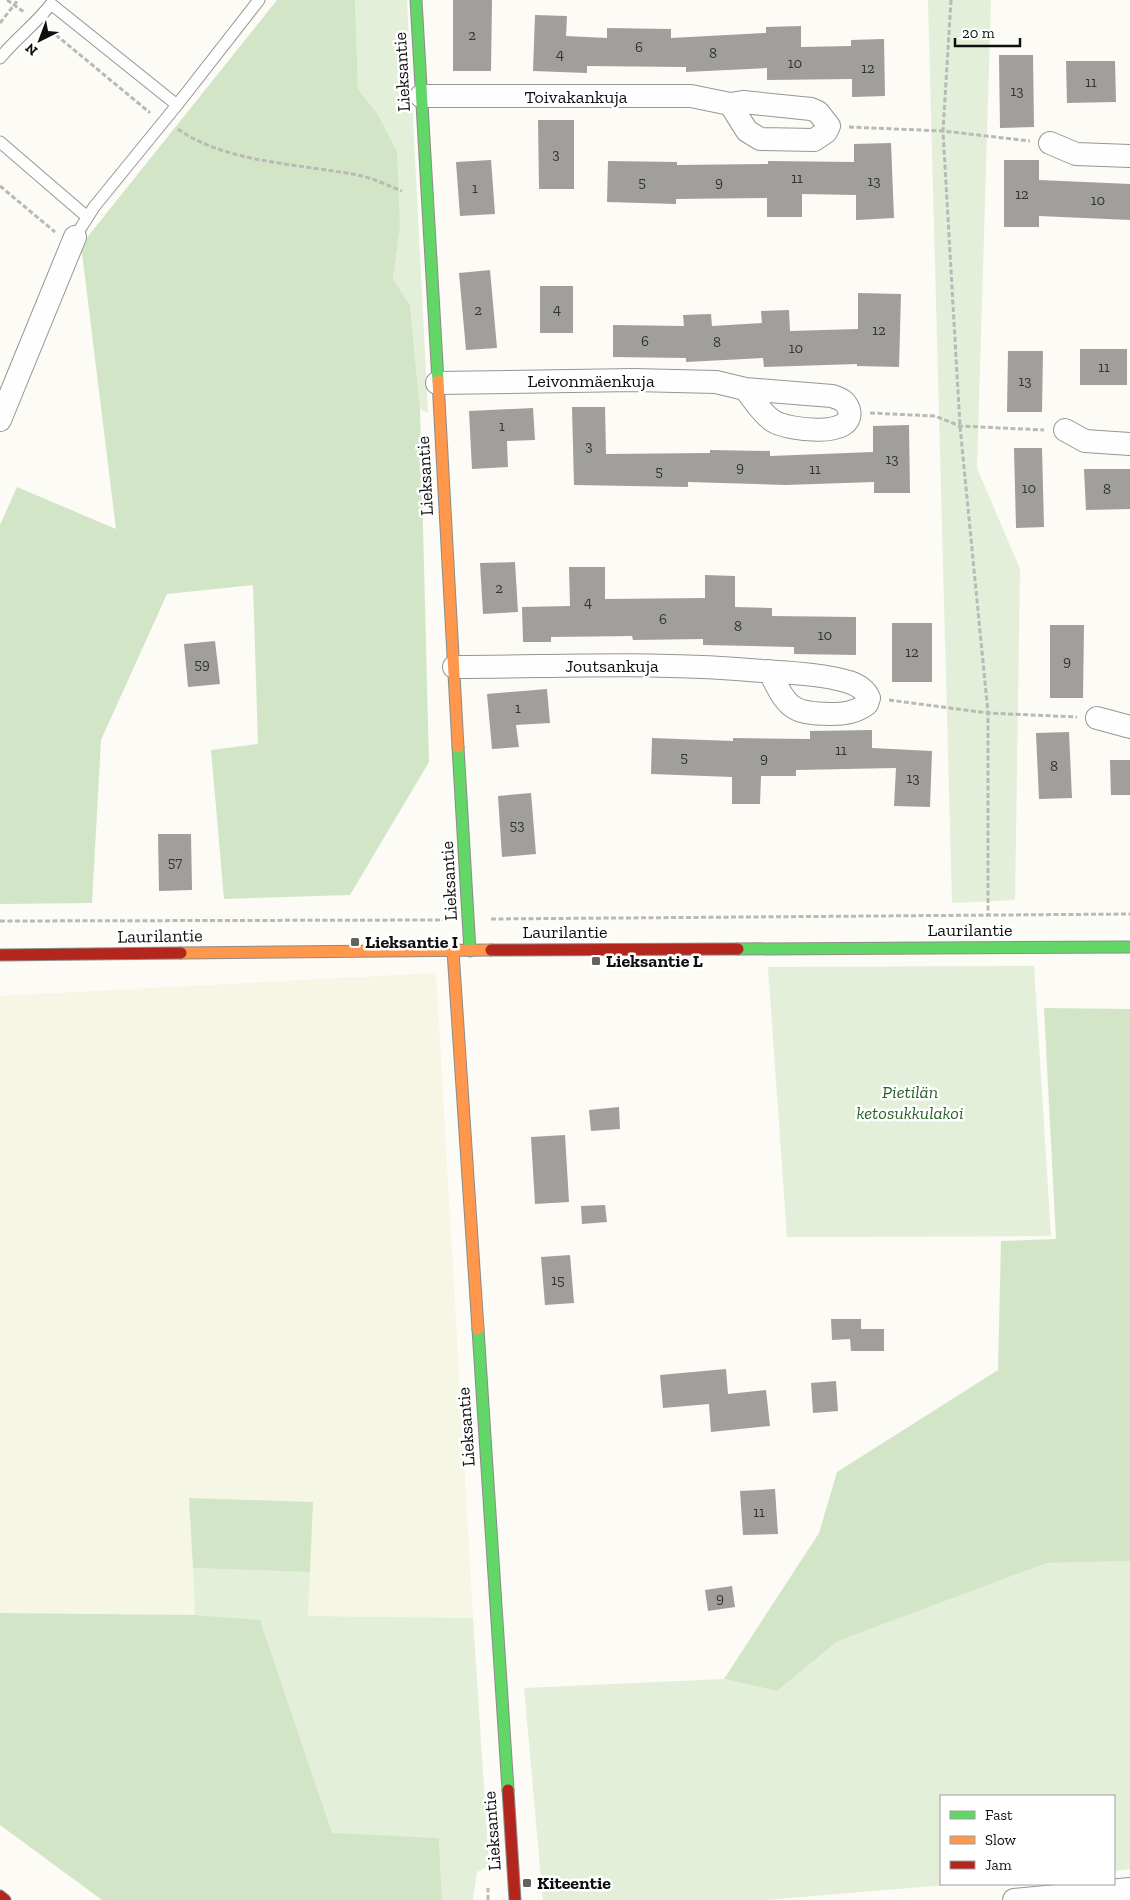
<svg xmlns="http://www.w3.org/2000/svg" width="1130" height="1900" viewBox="0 0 1130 1900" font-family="'Zilla Slab',serif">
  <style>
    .farmland { fill: #f5f6e4 }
    .green { fill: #e3efd8 }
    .forest { fill: #d2e6c7 }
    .building { fill: #a09f9b }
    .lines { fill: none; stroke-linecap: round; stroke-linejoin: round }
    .lane-casing { stroke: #969694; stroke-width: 13 }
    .street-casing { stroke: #969694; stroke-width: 24 }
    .fast-casing { stroke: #8d8c8a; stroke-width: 13 }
    .slow-casing { stroke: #8d8c8a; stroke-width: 13 }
    .jam-casing { stroke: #8d8c8a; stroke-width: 13 }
    .path { stroke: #b9b9b8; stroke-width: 3; stroke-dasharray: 5 2.5; stroke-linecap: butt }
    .lane { stroke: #fffefe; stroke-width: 11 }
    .street { stroke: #fffefe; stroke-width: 22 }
    .fast { stroke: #63d668; stroke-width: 11 }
    .slow { stroke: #ff974d; stroke-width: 11 }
    .jam { stroke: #b3261e; stroke-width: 11 }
    .poi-dot { fill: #636260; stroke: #fff; stroke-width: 2 }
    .labels { text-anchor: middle; stroke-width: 5; stroke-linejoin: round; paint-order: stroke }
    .number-label { font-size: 15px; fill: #343433 }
    .street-label { font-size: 18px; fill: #101010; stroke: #fff }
    .poi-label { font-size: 18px; font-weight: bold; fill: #101010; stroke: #fff; text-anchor: start }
    .park-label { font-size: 18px; font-style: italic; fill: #296226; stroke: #fff }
  </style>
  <rect width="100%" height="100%" fill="#fcfbf6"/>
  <path class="farmland" d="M 436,973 L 473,1618 L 308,1616 L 190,1498 L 195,1615 L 0,1613 L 0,996 Z"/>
  <g class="green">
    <path d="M 355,0 L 407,0 L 428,413 L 420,409 L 410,305 L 393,279 L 400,228 L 377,113 L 358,89 Z"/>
    <path d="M 928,0 L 991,0 L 977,468 L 1020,569 L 1015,900 L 952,903 Z"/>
    <path d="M 1034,966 L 1051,1236 L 787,1237 L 768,967 Z"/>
    <path d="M 1130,1561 L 1130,1869 L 1114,1871 L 1114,1796 L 941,1796 L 941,1884 L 959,1884 L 765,1900 L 543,1900 L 524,1688 L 724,1679 L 777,1691 L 838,1641 L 1047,1563 Z"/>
    <path d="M 193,1568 L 310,1572 L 308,1616 L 473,1618 L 489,1866 L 477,1872 L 473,1900 L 442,1900 L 439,1838 L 332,1834 L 260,1621 L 195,1615 Z"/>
  </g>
  <g class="forest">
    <path d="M 277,0 L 355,0 L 358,89 L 377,113 L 397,152 L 400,228 L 393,279 L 410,305 L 420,409 L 429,762 L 350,895 L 224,899 L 211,750 L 258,744 L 253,585 L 167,594 L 101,740 L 92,903 L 0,904 L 0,525 L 17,487 L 116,529 L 81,245 Z"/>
    <path d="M 1044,1008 L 1130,1009 L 1130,1561 L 1047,1563 L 838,1641 L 777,1691 L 724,1679 L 819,1533 L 837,1472 L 998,1370 L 1001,1241 L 1056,1239 Z"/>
    <path d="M 189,1498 L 313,1502 L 310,1572 L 193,1568 Z"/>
    <path d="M 0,1613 L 195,1615 L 260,1620 L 332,1833 L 439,1838 L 442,1900 L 102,1900 L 0,1825 Z"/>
  </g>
  <g class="building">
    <path d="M 453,0 L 492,0 L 491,71 L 453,71 Z"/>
    <path d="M 535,15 L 567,16 L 566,36 L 607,38 L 607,28 L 671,29 L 671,38 L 766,33 L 766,27 L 801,26 L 801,47 L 851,46 L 851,40 L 884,39 L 885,96 L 852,97 L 852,79 L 767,80 L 767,68 L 686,72 L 686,67 L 587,66 L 587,73 L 533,71 Z"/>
    <path d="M 999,55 L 1033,55 L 1034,127 L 1000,128 Z"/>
    <path d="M 1066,61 L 1115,61 L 1116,102 L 1067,103 Z"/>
    <path d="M 538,120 L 574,120 L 574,189 L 539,189 Z"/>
    <path d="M 891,143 L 894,218 L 856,220 L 856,195 L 802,194 L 802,217 L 767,217 L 767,198 L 676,199 L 676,204 L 607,202 L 608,161 L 677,162 L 677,165 L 768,164 L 768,161 L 854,162 L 854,144 Z"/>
    <path d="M 491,160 L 495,214 L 460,216 L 456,162 Z"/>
    <path d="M 1004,160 L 1039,160 L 1039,180 L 1130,184 L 1130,220 L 1039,216 L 1039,227 L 1004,227 Z"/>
    <path d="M 490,270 L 497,348 L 466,350 L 459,273 Z"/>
    <rect x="540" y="286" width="33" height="47"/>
    <path d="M 858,293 L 901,294 L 899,367 L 857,366 L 857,364 L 764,367 L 763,358 L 686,362 L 686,358 L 613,357 L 613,325 L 684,326 L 683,315 L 711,314 L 712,326 L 762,323 L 761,311 L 789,310 L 790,331 L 858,329 Z"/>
    <rect x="1080" y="349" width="47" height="36"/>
    <path d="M 1008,351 L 1043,351 L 1042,412 L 1007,412 Z"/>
    <path d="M 572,407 L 605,407 L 606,454 L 710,453 L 710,450 L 770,451 L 770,456 L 873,452 L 873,426 L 909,425 L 910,493 L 874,493 L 874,482 L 785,485 L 688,482 L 688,487 L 574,485 Z"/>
    <path d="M 533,408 L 535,440 L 507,441 L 508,467 L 472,469 L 469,411 Z"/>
    <path d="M 1014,448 L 1042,448 L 1044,527 L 1016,528 Z"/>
    <path d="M 1084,469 L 1130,469 L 1130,509 L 1086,510 Z"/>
    <path d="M 515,562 L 518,612 L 483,614 L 480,563 Z"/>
    <path d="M 569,567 L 605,567 L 605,599 L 705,598 L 705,575 L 735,576 L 735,607 L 772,608 L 772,616 L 856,617 L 856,655 L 794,654 L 794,647 L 703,645 L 703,639 L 633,640 L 632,636 L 551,637 L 551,642 L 523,642 L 522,607 L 570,606 Z"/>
    <rect x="892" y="623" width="40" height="59"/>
    <path d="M 1050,625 L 1084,625 L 1083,698 L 1050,698 Z"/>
    <path d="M 215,641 L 220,684 L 188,687 L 184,644 Z"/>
    <path d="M 547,689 L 550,723 L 516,725 L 519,747 L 492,749 L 487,694 Z"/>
    <path d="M 872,730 L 872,748 L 932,751 L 930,807 L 894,806 L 896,768 L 796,770 L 796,776 L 761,776 L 760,804 L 732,804 L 732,777 L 651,774 L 652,738 L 733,741 L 733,738 L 810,739 L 810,731 Z"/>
    <path d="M 1069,732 L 1072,798 L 1039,799 L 1036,733 Z"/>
    <path d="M 1110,760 L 1130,760 L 1130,795 L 1111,795 Z"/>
    <path d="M 531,793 L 536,854 L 502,857 L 498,796 Z"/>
    <path d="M 158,834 L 191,834 L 192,890 L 159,891 Z"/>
    <path d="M 619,1107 L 620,1129 L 591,1131 L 589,1110 Z"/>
    <path d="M 565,1135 L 569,1202 L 535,1204 L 531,1137 Z"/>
    <path d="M 605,1205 L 607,1222 L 582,1224 L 581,1206 Z"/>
    <path d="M 570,1255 L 574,1303 L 545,1305 L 541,1257 Z"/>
    <path d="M 831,1319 L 861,1319 L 861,1329 L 884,1329 L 884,1351 L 851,1351 L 850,1339 L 832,1340 Z"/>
    <path d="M 726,1369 L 728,1394 L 766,1390 L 770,1426 L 711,1432 L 709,1404 L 663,1408 L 660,1375 Z"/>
    <path d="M 836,1381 L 838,1411 L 813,1413 L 811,1383 Z"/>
    <path d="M 775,1489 L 778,1534 L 743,1535 L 740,1491 Z"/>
    <path d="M 732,1586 L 735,1607 L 708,1611 L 705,1590 Z"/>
  </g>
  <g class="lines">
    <defs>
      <g id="lane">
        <path d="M 0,58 C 16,38 36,24 51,4 L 177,105 L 94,207 L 75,237"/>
        <path d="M 177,105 L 259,0"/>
        <path d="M 0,142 L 86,216"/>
      </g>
      <g id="street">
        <path d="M 421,96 L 691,96 L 730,104 L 747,131 L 760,139 L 814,140 L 826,132 L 829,126 L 818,112 L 811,109 L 743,102 L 730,104"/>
        <path d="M 1050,143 L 1076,154 L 1130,156"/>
        <path d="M 437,383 L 634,380 L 716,382 L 745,389 C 754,400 761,413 773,421 C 787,430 856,439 849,410 C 846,401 841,399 832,396 L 745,389"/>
        <path d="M 0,420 L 75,237"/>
        <path d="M 1065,430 L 1085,441 L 1130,444"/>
        <path d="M 454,667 C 556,667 660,661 762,671 C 791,673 822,674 849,682 C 858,685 865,689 869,698 L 867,704 C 855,713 844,714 830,714 C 790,714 787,706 769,671"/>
        <path d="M 1097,718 L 1130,727"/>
        <path d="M 1014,1900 L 1130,1889"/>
      </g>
      <g id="fast">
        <path d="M 416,0 L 438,381"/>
        <path d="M 458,747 L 470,951"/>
        <path d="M 738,949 L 1130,947"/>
        <path d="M 478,1329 L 508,1790"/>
      </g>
      <g id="slow">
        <path d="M 438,381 L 458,747"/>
        <path d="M 453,951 L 478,1329"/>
        <path d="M 181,953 L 491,950"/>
      </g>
      <g id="jam">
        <path d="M 491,950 L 738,949"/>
        <path d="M 0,955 L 181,953"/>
        <path d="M 508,1790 L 515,1900"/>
        <path d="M 0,1896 L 5,1900"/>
      </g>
    </defs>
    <use href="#lane" class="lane-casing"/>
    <use href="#street" class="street-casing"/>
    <use href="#fast" class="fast-casing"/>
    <use href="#slow" class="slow-casing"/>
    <use href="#jam" class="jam-casing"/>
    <g class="path">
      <path d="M 7,0 L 24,12"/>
      <path d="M 951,0 L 943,131 L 960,426 L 988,713 L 988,914"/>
      <path d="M 0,23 L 18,0"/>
      <path d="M 50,30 L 149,112 L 150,111"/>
      <path d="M 849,127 L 943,131 L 1030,141"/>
      <path d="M 178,129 C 227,164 305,164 362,176 C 375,179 389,186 402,191"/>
      <path d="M 0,186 L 55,232"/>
      <path d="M 870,413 L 935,416 L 960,426 L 1044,430"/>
      <path d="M 889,700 L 988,713 L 1077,717"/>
      <path d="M 491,919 L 1130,914"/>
      <path d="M 0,921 L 444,920"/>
      <path d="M 488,1900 L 488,1888"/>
    </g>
    <use href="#lane" class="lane"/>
    <use href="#street" class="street"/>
    <use href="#fast" class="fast"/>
    <use href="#slow" class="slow"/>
    <use href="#jam" class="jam"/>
  </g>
  <g class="poi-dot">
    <rect x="350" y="937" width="10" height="10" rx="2.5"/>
    <rect x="591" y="956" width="10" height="10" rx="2.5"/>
    <rect x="522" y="1878" width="10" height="10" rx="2.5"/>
  </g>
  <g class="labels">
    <g class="number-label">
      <text x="472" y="40">2</text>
      <text x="639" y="52">6</text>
      <text x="713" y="58">8</text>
      <text x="560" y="59">4</text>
      <text x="795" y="68">10</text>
      <text x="868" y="73">12</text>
      <text x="1091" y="87">11</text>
      <text x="1017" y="96">13</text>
      <text x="556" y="159">3</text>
      <text x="797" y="183">11</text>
      <text x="874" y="186">13</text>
      <text x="642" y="187">5</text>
      <text x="719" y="187">9</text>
      <text x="475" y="193">1</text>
      <text x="1022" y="199">12</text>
      <text x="1098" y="205">10</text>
      <text x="557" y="314">4</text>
      <text x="478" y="315">2</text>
      <text x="879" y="335">12</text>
      <text x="645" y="346">6</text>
      <text x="717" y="347">8</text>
      <text x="796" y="353">10</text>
      <text x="1104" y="372">11</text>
      <text x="1025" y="386">13</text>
      <text x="502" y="431">1</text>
      <text x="589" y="451">3</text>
      <text x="892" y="464">13</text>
      <text x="740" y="472">9</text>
      <text x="815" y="474">11</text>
      <text x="659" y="476">5</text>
      <text x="1029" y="493">10</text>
      <text x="1107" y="494">8</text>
      <text x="499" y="593">2</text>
      <text x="588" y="607">4</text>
      <text x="663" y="624">6</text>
      <text x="738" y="631">8</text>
      <text x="825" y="640">10</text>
      <text x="912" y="657">12</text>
      <text x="1067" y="666">9</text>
      <text x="202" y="669">59</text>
      <text x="518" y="713">1</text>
      <text x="841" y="755">11</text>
      <text x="684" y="762">5</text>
      <text x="764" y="763">9</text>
      <text x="1054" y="771">8</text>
      <text x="913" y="783">13</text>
      <text x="517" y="830">53</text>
      <text x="175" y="867">57</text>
      <text x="558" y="1285">15</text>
      <text x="759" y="1517">11</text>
      <text x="720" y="1603">9</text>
    </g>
    <g class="street-label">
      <text transform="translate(402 72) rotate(-93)" y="6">Lieksantie</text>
      <text x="576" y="103">Toivakankuja</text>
      <text x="591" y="387">Leivonmäenkuja</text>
      <text transform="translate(425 476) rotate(-93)" y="6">Lieksantie</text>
      <text x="612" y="672">Joutsankuja</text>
      <text transform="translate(449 881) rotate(-93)" y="6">Lieksantie</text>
      <text x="970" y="936">Laurilantie</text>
      <text x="565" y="938">Laurilantie</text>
      <text transform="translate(160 936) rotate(-1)" y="6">Laurilantie</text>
      <text transform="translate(466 1427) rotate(-94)" y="6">Lieksantie</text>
      <text transform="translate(492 1831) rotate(-94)" y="6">Lieksantie</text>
    </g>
    <g class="poi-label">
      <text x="365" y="948">Lieksantie I</text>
      <text x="606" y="967">Lieksantie L</text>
      <text x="537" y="1889">Kiteentie</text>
    </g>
    <g class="park-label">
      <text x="910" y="1098">Pietilän<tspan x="910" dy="21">ketosukkulakoi</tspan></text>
    </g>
  </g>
  <rect x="940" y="1795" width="175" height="90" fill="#ffffff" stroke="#9f9f9f"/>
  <rect x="950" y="1811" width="25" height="8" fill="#63d668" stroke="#9f9f9f"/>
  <text x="985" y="1820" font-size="15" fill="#101010">Fast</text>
  <rect x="950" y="1836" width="25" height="8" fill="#ff974d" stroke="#9f9f9f"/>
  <text x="985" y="1845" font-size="15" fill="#101010">Slow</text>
  <rect x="950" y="1861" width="25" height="8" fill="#b3261e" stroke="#9f9f9f"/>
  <text x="985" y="1870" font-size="15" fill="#101010">Jam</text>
  <g transform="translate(40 40) rotate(222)" stroke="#ffffff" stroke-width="4" paint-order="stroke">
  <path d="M0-4L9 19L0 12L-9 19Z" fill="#101010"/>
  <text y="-8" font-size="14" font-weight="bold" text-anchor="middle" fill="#101010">N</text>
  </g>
  <path d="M955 38v8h65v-8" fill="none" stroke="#101010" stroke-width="2.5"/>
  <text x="962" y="38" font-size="15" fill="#101010" stroke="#ffffff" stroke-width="4" paint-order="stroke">20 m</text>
</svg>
